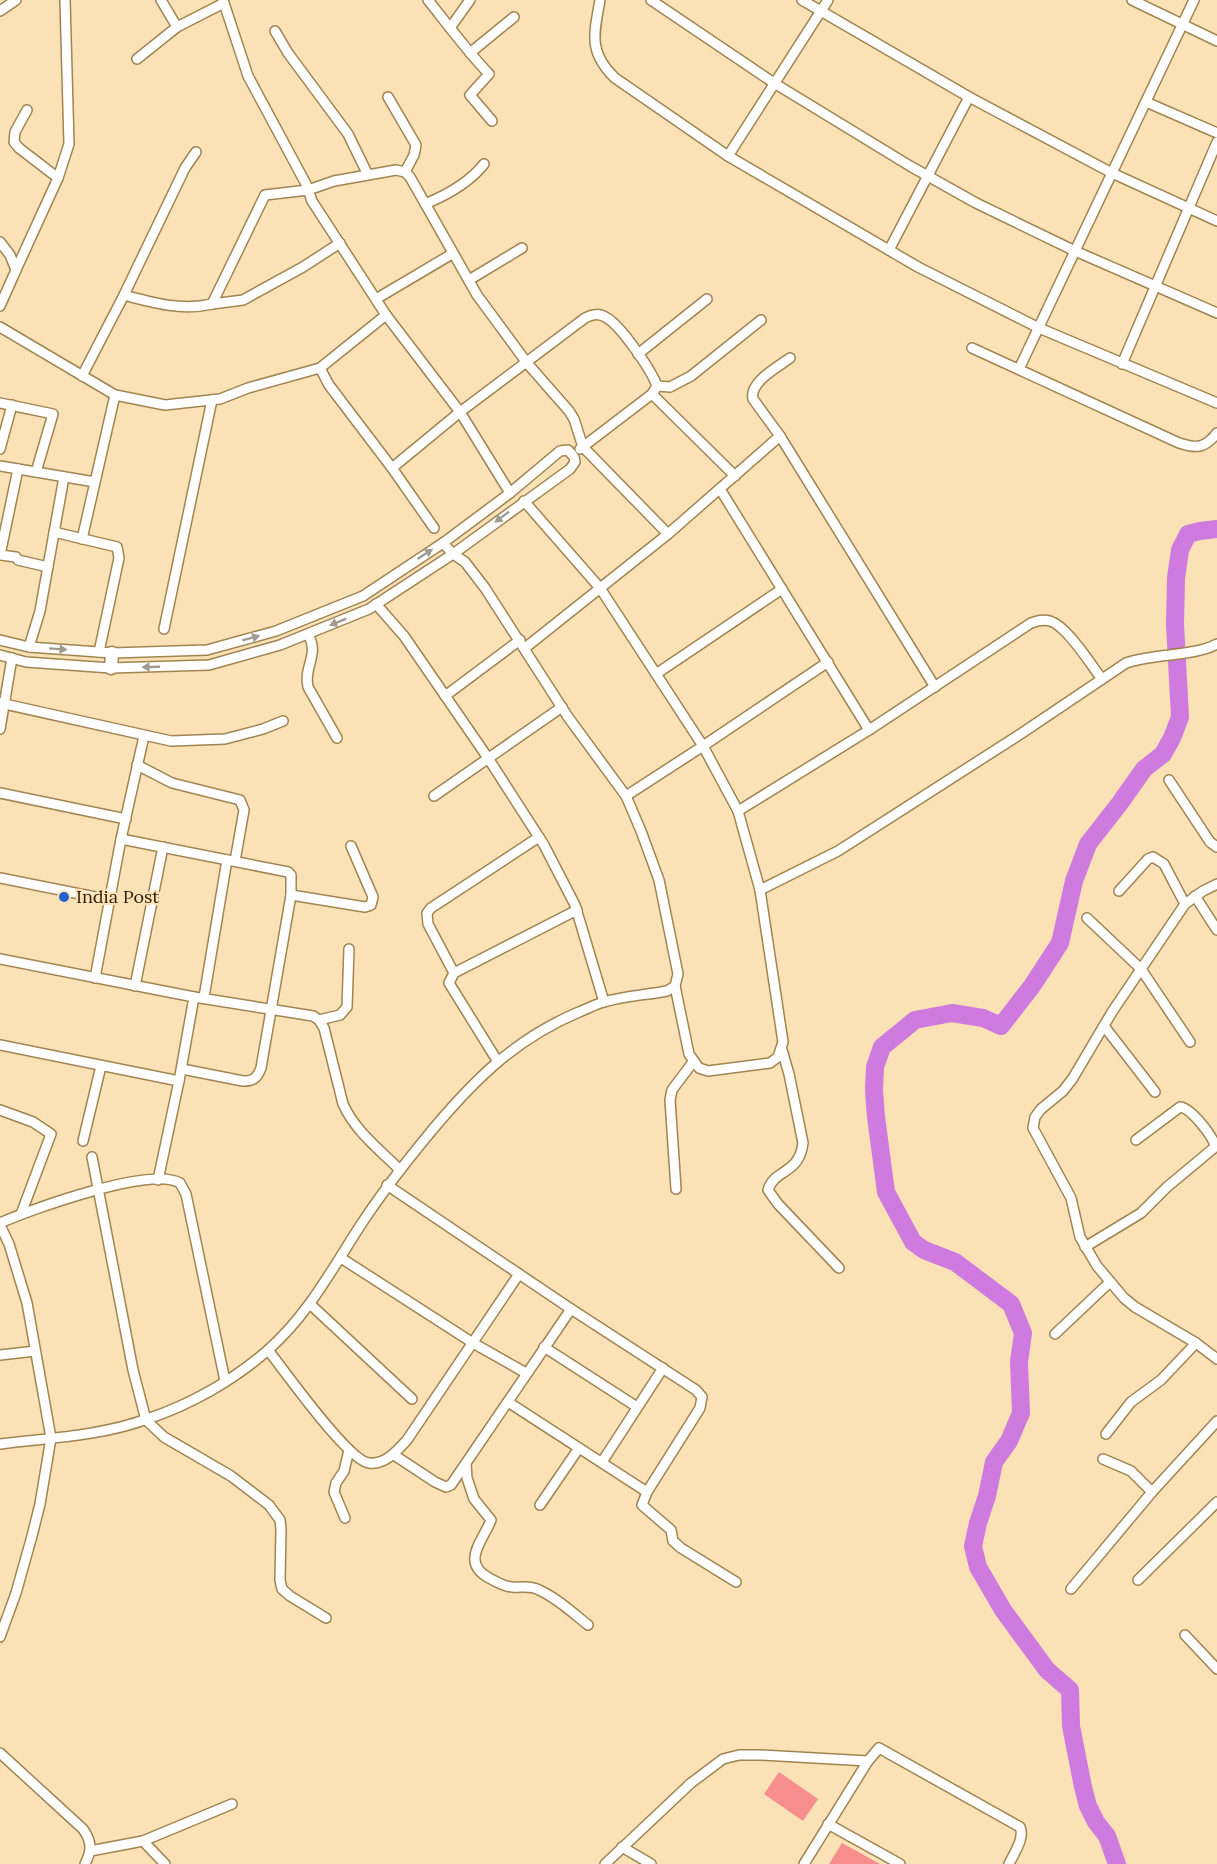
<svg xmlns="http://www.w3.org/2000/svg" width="1217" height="1864" viewBox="0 0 1217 1864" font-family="Lora,serif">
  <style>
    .green { fill: #f88d8d }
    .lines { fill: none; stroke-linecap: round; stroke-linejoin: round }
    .river { stroke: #cf7adf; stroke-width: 18 }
    .minor-casing { stroke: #a18450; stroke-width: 12 }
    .tertiary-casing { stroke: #a18450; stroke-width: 15 }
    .minor { stroke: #fff; stroke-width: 9 }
    .tertiary { stroke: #fff; stroke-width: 12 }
    .oneway { fill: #a09b91 }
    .poi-dot { fill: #2361cd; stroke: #fae1b6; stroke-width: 2 }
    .labels { text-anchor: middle; stroke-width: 4.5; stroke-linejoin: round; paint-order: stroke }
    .poi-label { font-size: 18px; fill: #2c200b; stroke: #fae1b6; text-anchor: start }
  </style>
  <rect width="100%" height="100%" fill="#fae1b6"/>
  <g class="green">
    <path d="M 779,1772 L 818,1799 L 803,1821 L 764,1794 Z"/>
    <path d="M 842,1843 L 880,1864 L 829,1864 Z"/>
  </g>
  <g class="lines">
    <path class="river" d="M 1117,1864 L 1107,1836 L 1096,1822 L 1088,1806 L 1083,1787 L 1071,1726 L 1070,1690 L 1047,1670 L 1003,1610 L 978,1567 L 973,1546 L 978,1523 L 987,1496 L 994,1462 L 1009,1441 L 1021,1413 L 1019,1362 L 1023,1333 L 1011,1304 L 955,1262 L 924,1250 L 913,1242 L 886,1192 L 876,1117 L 874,1091 L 875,1067 L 882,1047 L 915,1020 L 952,1013 L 983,1018 L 1001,1026 L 1032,986 L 1060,943 L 1074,881 L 1088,844 L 1120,803 L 1144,769 L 1163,754 L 1172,738 L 1180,717 L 1175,624 L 1176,578 L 1180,550 L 1188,534 L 1200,531 L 1217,529"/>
    <defs>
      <g id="minor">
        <path d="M 161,0 L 177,27"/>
        <path d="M 223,0 L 248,76 L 306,184 L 312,201 L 386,315 L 460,412 L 510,493"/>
        <path d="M 428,0 C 448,25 467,51 489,74 L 470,95 L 492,121"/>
        <path d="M 600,0 C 594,34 588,52 615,78 L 728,156 L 918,267 L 1039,328 L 1217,403"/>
        <path d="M 651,0 L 774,83 L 910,166 L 976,203 L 1075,251 L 1217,313"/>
        <path d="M 802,0 L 969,97 L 1112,173 L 1217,221"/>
        <path d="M 1132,0 L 1217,41"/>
        <path d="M 0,11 L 16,0"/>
        <path d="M 450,28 L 470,0"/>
        <path d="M 275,31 L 288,53 L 348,134 L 368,175"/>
        <path d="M 470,53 L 514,17"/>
        <path d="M 137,59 L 177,27 L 224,3"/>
        <path d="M 388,97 L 416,145 L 414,155 L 405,172"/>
        <path d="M 1146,102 L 1217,133"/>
        <path d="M 27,110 L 15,132 L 14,142 L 19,148 L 58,178"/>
        <path d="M 728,156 L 828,0"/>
        <path d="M 425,204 C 447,195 469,183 484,164"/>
        <path d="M 0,242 L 10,255 L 16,270 L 0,306"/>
        <path d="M 889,250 L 969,97"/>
        <path d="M 16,270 L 58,178 L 69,144 L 65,0"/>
        <path d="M 469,280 L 522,248"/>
        <path d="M 124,295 C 153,303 182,311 212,304 L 265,195 L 308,190 L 334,181 L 396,170 L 405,172 L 410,177 L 477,295 L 527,363 L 569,411 L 574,419 L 583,447 L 668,534"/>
        <path d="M 376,299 L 452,254"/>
        <path d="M 212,304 L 243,300 L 303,267 L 340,243"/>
        <path d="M 0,327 L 115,395 L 165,405 L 220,399 L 248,388 L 320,368 L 386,315"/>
        <path d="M 972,348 L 1179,443 C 1197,449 1205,448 1217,433"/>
        <path d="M 638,354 L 707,299"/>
        <path d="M 790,358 C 778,367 749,382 753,399 L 780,436 L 935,687"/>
        <path d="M 1122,364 L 1217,142"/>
        <path d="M 320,368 L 329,385 L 392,468 L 434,528"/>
        <path d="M 1019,369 L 1194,0"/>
        <path d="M 82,376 L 124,295 L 185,168 L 196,152"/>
        <path d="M 657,386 L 670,387 L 691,376 L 761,320"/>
        <path d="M 652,394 L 735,476"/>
        <path d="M 0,403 L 53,414 L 36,472"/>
        <path d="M 0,449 L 12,405"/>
        <path d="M 0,466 L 95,482"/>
        <path d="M 392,468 L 460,412 L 585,318 C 593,314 599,313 607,318 C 621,326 652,371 657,386 L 652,394 L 580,449"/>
        <path d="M 18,469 L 0,555 L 16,557 L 18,560 L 48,567"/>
        <path d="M 720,489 L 869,730"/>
        <path d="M 524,501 L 600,588 L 703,746 L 828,662"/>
        <path d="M 54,532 L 117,547 L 119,558 L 99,652"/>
        <path d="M 82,539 L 115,395"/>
        <path d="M 376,604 L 404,636 L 488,758 L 544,845 L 575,905 L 604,1002"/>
        <path d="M 164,629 L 212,400"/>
        <path d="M 308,634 C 320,656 303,666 308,687 L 337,738"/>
        <path d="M 0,640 L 29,647 L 112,653 L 207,650 L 276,631 L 363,596 L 443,543 L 510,493 L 560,451 L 568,450 L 574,457 L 575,462 L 570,469 L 453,554 L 369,609 L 280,645 L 209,665 L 111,668 L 26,662 L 0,655"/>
        <path d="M 29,647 L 40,611 L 64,477"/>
        <path d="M 525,648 L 668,534 L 780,436"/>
        <path d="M 656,674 L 782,589"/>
        <path d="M 445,696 L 520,640"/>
        <path d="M 0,703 L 171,741 L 225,739 L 263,729 L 283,721"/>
        <path d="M 0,729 L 12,658"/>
        <path d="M 137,765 L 172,783 L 240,800 L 244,810 L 235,861"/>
        <path d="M 1169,780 L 1210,842 L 1217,847"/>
        <path d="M 0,793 L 126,819"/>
        <path d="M 434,796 L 562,707"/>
        <path d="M 626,796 L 703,746 L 738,811 L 760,890 L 838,851 L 1022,733 L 1126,663 C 1154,653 1192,657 1217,644"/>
        <path d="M 738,811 L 869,730 L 1031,623 C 1037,621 1043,619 1050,621 C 1067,626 1091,665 1102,679"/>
        <path d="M 121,839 L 288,872 L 291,875 L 291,895 L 261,1068 C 257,1078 254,1081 243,1081 L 182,1069"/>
        <path d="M 0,878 L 110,900"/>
        <path d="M 1217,884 L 1203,891 L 1185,904 L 1112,1012 L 1073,1078 L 1063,1091 L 1041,1109 L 1035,1117 L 1033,1128 L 1071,1198 L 1080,1237 L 1097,1266 L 1124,1298 L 1135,1307 L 1196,1343 L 1217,1359"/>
        <path d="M 1119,891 L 1148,859 L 1153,857 L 1164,864 L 1185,904"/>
        <path d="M 291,895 L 365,907 L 371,905 L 373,897 L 351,846"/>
        <path d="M 1195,896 L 1217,930"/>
        <path d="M 1087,918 L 1141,969 L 1190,1042"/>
        <path d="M 0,959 L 194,997 L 179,1081 L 158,1180"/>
        <path d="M 454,973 L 428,924 L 427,913 L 431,908 L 539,837"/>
        <path d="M 95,978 L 121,839 L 144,736"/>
        <path d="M 135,986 L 163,847"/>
        <path d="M 675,986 L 689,1054 L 699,1068 L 708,1071 L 770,1063 L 778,1057 L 783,1042 L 760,890"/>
        <path d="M 194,997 L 313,1016 L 319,1020 L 324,1028 L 343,1104 C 355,1131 380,1150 400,1170"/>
        <path d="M 204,997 L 227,860"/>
        <path d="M 319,1020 L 340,1015 L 347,1007 L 349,949"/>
        <path d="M 1104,1026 L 1155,1092"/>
        <path d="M 0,1045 L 179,1081"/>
        <path d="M 782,1050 L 789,1074 L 803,1143 C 799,1175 775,1168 768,1190 L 778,1204 L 839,1268"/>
        <path d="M 498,1062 L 449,983 L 454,973 L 577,910"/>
        <path d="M 0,1110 L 33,1122 L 51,1134 L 21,1214"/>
        <path d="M 83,1141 L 101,1066"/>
        <path d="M 92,1157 L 133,1370 L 146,1420 L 164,1437 L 231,1476 L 269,1505 L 280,1520 L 281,1529 L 280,1580 L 282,1589 L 290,1596 L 326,1618"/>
        <path d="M 387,1185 L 571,1309 L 696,1390 L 702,1397 L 700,1408 L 647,1492 L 642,1505 L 671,1530 L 673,1541 L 681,1548 L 736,1582"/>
        <path d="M 676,1189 L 670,1100 L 672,1090 L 693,1062"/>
        <path d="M 0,1223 C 32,1209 151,1166 180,1183 L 186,1194 L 225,1381"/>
        <path d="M 0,1225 L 9,1244 L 27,1303 L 51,1438 L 40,1504 L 32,1536 L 16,1593 L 0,1637"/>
        <path d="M 1085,1247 L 1141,1213 L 1167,1187 L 1215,1147 C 1214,1137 1191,1108 1180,1107 L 1136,1140"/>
        <path d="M 341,1258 L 473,1343 L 526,1373"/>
        <path d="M 310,1304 L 412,1399"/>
        <path d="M 1055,1334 L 1110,1282"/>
        <path d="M 544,1347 L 637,1407"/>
        <path d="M 268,1350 C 284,1370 348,1461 369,1463 C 385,1465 397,1451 407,1440 L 519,1274"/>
        <path d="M 0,1355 L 35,1351"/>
        <path d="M 508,1402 L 647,1492"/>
        <path d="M 1106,1434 L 1131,1402 L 1161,1380 L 1196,1343"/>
        <path d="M 0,1444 C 48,1438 101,1436 147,1419 C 190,1405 234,1380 268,1350 C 309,1314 333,1267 362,1223 C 381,1194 402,1167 424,1140 C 469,1085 512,1040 579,1012 C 587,1009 596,1004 604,1002 C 624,996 646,995 667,991 L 675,986 L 678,974 L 659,880 L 641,831 L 626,796 L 568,717 L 485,588 L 465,562 L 453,554 L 443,543"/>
        <path d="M 394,1455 L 435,1482 L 446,1487 L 451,1485 L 571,1309"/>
        <path d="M 1103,1459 L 1131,1471 L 1152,1492"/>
        <path d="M 602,1462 L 663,1368"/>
        <path d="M 466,1464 L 467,1478 L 474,1499 L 491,1520 C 483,1541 459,1563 491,1579 C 497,1582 505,1587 512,1587 C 522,1588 530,1585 539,1590 C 557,1598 573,1613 588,1625"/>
        <path d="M 540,1505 L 579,1448"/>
        <path d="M 345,1518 L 334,1492 L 336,1483 L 344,1471 L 349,1450"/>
        <path d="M 1138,1580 L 1217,1502"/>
        <path d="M 1071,1589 L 1152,1492 L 1217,1421"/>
        <path d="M 1185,1635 L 1217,1669"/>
        <path d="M 0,1753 L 83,1829 C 92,1842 92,1850 85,1864"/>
        <path d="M 828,1824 L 900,1864"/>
        <path d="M 143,1841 L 165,1864"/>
        <path d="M 622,1847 L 651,1864"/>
        <path d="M 90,1851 L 143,1841 L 232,1804"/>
        <path d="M 605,1864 L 691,1783 L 723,1759 L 739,1755 L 760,1755 L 868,1761"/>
        <path d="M 804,1864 L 868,1761 L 879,1748 L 1020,1827 C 1025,1838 1014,1853 1009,1864"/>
      </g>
      <path id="tertiary" d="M 111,668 L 112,653"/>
    </defs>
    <use href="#minor" class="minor-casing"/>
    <use href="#tertiary" class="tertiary-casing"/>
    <use href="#minor" class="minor"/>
    <use href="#tertiary" class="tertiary"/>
  </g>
  <defs><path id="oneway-solid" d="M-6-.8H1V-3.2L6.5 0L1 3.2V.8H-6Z" transform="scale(1.5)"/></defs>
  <g class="oneway">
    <use href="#oneway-solid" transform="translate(502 517) rotate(143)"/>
    <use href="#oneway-solid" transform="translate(425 554) rotate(-33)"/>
    <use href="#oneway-solid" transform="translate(338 622) rotate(158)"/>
    <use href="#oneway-solid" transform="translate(251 638) rotate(-15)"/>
    <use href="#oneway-solid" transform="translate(58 649) rotate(4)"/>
    <use href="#oneway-solid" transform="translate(151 667) rotate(178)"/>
  </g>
  <circle class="poi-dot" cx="64" cy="897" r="6"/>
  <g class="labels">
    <g class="poi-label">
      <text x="76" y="903">India Post</text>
    </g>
  </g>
</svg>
